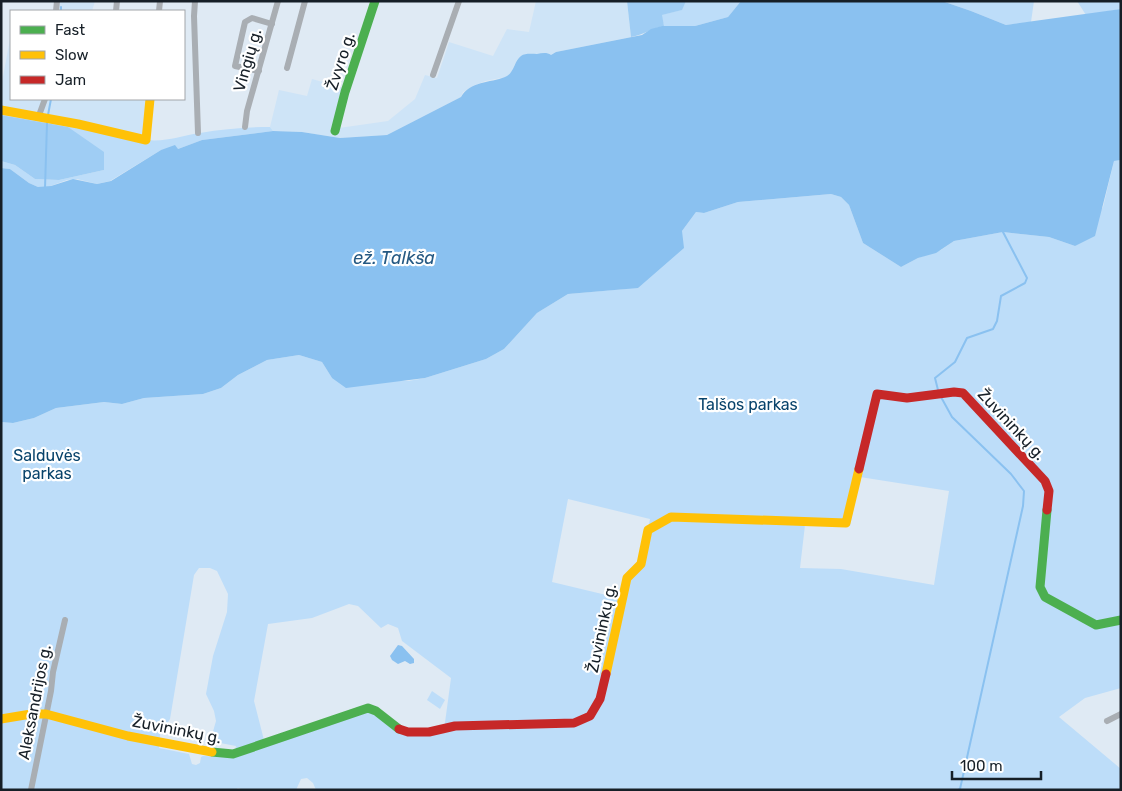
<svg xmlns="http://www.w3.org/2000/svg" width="1122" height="791" viewBox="0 0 1122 791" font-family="Rubik,sans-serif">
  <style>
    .built { fill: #cee4f7 }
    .green { fill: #bdddf9; fill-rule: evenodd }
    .forest { fill: #9fcdf4 }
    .water { fill: #8ac1f0 }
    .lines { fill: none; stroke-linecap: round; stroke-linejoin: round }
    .stream { stroke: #8ac1f0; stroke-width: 2 }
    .street { stroke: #a9aeb3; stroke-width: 6 }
    .fast { stroke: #4caf50; stroke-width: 9 }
    .slow { stroke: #ffc107; stroke-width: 9 }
    .jam { stroke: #c62828; stroke-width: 9 }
    .labels { text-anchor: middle; stroke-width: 4.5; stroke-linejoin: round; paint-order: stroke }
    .street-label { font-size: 16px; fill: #161f27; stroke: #fff }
    .park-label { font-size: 16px; fill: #08436b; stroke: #fff }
    .water-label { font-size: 18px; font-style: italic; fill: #255983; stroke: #fff }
  </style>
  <rect width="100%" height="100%" fill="#dfeaf4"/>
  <g class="built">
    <path d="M 57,1 L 95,1 L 92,11 L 56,11 Z"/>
    <path d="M 536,1 L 627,1 L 631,37 L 556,52 L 551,55 L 516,62 L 510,75 L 506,77 L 485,81 L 474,86 L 463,92 L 461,97 L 387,135 L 340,138 L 302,132 L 273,131 L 270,127 L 279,90 L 307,96 L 312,79 L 344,88 L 339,128 L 388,121 L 415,99 L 425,75 L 437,78 L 449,42 L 493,56 L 507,29 L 529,32 Z"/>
    <path d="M 11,34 L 11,99 L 150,99 L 146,140 L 1,110 L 1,87 Z"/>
  </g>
  <g class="green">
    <path d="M 686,1 L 741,1 L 728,17 L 695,26 L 664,26 L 661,15 L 681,10 Z"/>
    <path d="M 942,1 L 1034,1 L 1031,22 L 1006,25 L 971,11 Z"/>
    <path d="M 1077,1 L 1121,1 L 1121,9 L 1086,15 Z"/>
    <path d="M 1,110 L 146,140 C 168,142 179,136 200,133 C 223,129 247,127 270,127 L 273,131 L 202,140 L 178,149 L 161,150 L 110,181 L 97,184 L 77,179 L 67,180 L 45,188 L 38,187 L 29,183 L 10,169 L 1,168 L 1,161 L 15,165 L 35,179 L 59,180 L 104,170 L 68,127 L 1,115 Z"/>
    <path d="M 1121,160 L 1121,688 L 1085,698 L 1059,717 L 1121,769 L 1121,790 L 316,790 L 313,783 L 307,778 L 301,779 L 296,790 L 244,790 L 238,788 L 235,790 L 1,790 L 1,422 L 13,423 L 34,418 L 56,408 L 104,402 L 122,404 L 144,398 L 203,394 L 221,388 L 238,375 L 267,360 L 299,355 L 322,362 L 332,378 L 393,381 L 408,381 L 425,378 L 486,359 L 504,349 L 537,313 L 568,294 L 625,289 L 682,231 L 696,212 L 704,213 L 738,202 L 831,194 L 841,197 L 849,205 L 863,243 L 901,267 L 918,258 L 941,250 L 954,241 L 1003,232 L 1049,237 L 1075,246 L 1103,207 L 1114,161 ZM 860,477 L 949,491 L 934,585 L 841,569 L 800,568 L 805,525 L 850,526 ZM 568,499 L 650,519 L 641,564 L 627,578 L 623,599 L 552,582 ZM 199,568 L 210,568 L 217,571 L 228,594 L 227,612 L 213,656 L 206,694 L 214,711 L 216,721 L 212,735 L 215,742 L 236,746 L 234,757 L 203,756 L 201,757 L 200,763 L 196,765 L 192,764 L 189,754 L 159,748 L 160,735 L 170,719 L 194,575 ZM 349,604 L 358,606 L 381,628 L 388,624 L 398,628 L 402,641 L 451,678 L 444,730 L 400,730 L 376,711 L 362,709 L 265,744 L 254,701 L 268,624 L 312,618 Z"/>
    <path d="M 432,691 L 445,700 L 440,709 L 427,700 Z"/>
  </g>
  <g class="forest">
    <path d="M 627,1 L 686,1 L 682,10 L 662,15 L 664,26 C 652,28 643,35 631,37 Z"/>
    <path d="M 1,115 L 68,127 L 104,152 L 104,170 L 59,180 L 35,179 L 15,165 L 1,161 Z"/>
  </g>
  <g class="water">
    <path d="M 741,1 L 942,1 L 971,11 L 1006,25 L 1121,9 L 1121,160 L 1114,161 L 1095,236 L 1075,246 L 1049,237 L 1003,232 L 954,241 L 936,253 L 918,258 L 901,267 L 863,243 L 849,205 L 841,197 L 831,194 L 738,202 L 704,213 L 696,212 L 682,231 L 684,248 L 638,288 L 568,294 L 537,313 L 504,349 L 486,359 L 425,378 L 346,388 L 332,378 L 322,362 L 299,355 L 267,360 L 238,375 L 221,388 L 203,394 L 144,398 L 122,404 L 104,402 L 56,408 L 34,418 L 13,423 L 1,422 L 1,168 L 10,169 L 29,183 L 38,187 L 51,186 L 73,179 L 97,184 L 111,181 L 161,150 L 175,145 L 178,149 L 202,140 L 273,131 L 302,132 L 340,138 L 387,135 L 461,97 C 470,81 490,83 505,77 C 514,74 514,61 521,56 C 525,53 532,54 537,54 C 542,53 547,52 551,55 L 556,52 L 642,35 L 651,29 L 662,26 L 695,26 L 728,17 Z"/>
    <path d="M 398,645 L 402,646 L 414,659 L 414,663 L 410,664 L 405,661 L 398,664 L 392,660 L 390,656 Z"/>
  </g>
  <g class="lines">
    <g class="stream">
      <path d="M 61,11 L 61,7"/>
      <path d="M 48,115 L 51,99"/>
      <path d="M 45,188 L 47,123"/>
      <path d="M 938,390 L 935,378 L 955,362 L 967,338 L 993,329 L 997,321 L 1001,296 L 1025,283 L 1027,278 L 1003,232"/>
      <path d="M 941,397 L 952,417 L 1011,474 L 1024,491 L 1023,506 L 960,789 L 958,790"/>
    </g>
    <g class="street">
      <path d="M 195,1 L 194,16 L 198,133"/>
      <path d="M 56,11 L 57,1"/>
      <path d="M 116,11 L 117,1"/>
      <path d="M 159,11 L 160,1"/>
      <path d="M 287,68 L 305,1"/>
      <path d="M 259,71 L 235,66 L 245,22 L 252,18 L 272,24"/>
      <path d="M 433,75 L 459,1"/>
      <path d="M 38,118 L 45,99"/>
      <path d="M 245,127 L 247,111 L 278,1"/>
      <path d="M 1107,721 L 1121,714"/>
      <path d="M 31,790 L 51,691 L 53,672 L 65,620"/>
    </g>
    <g class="fast">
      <path d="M 335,131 L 345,92 L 375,1"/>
      <path d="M 1047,510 L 1040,587 L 1045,597 L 1096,625 L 1121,620"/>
      <path d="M 212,752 L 233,754 L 368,708 L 376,711 L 399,729"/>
    </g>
    <g class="slow">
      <path d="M 1,110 L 78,124 L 146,140 L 150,99"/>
      <path d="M 606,674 L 627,578 L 641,564 L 648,530 L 671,517 L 846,523 L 859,469"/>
      <path d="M 1,719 L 31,714 L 46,714 L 128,736 L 212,752"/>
    </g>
    <g class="jam">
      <path d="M 859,469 L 877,394 L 907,398 L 954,392 L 963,393 L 1045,481 L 1049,491 L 1047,510"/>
      <path d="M 399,729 L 408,732 L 429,732 L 455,726 L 574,723 L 590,716 L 600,699 L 606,674"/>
    </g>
  </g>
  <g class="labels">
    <g class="street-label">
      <text transform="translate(247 60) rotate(-74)" y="6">Vingių g.</text>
      <text transform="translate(340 61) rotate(-72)" y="6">Žvyro g.</text>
      <text transform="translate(1012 424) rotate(47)" y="6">Žuvininkų g.</text>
      <text transform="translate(601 628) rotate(-78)" y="6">Žuvininkų g.</text>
      <text transform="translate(34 702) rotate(-79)" y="6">Aleksandrijos g.</text>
      <text transform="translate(177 729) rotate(11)" y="6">Žuvininkų g.</text>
    </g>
    <g class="park-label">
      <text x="748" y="410">Talšos parkas</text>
      <text x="47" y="461">Salduvės<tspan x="47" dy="18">parkas</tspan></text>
    </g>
    <g class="water-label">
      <text x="394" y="264">ež. Talkša</text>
    </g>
  </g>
  <rect width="1122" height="791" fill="none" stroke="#161f27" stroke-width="5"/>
  <rect x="10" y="10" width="175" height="90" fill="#ffffff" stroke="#a2a5a9"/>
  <rect x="20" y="26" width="25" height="8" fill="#4caf50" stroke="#a2a5a9"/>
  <text x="55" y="35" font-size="15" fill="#161f27">Fast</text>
  <rect x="20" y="51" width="25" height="8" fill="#ffc107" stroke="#a2a5a9"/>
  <text x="55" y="60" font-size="15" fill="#161f27">Slow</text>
  <rect x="20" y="76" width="25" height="8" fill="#c62828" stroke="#a2a5a9"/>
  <text x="55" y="85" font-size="15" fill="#161f27">Jam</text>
  <path d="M952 771v8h89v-8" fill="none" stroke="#161f27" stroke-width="2.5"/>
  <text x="960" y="771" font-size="15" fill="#161f27" stroke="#ffffff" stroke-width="4" paint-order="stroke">100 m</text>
</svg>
